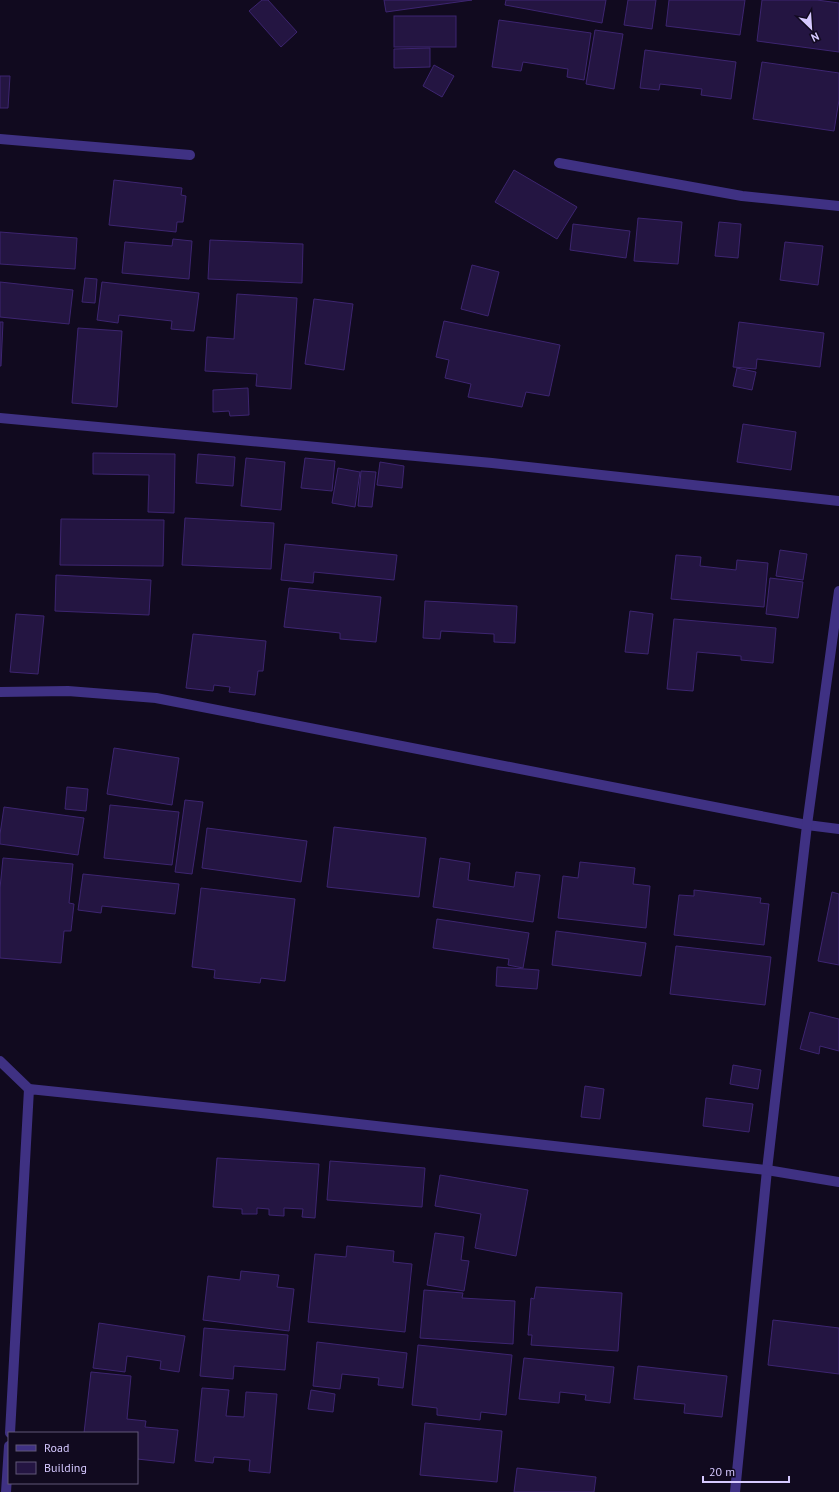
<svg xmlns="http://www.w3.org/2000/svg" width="839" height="1492" viewBox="0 0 839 1492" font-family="'PT Sans',sans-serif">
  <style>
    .building { fill: #241542; stroke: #3d2570 }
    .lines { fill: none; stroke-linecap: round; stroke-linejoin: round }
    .minor { stroke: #3f3183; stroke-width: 10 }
    .tertiary { stroke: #3f3183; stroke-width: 10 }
  </style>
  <rect width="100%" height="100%" fill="#110a1f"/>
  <g class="building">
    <path d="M 262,0 L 268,0 L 297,32 L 281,47 L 249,11 Z"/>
    <path d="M 384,0 L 472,0 L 386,12 Z"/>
    <path d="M 506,0 L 606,0 L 602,23 L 505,5 Z"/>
    <path d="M 628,0 L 656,0 L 652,29 L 624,25 Z"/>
    <path d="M 669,0 L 745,0 L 740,35 L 666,26 Z"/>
    <path d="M 762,0 L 817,0 L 839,3 L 839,52 L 757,41 Z"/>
    <rect x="394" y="16" width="62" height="31"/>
    <path d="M 499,20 L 591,33 L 584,80 L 567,77 L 568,69 L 523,62 L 521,71 L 492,67 Z"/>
    <path d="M 595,30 L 623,34 L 614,89 L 586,84 Z"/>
    <path d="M 430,48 L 430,67 L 394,68 L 394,49 Z"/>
    <path d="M 645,50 L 736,62 L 731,99 L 701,95 L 702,89 L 660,84 L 659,90 L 640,88 Z"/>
    <path d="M 762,62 L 839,73 L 839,100 L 834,131 L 753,119 Z"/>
    <path d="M 434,65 L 454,76 L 442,97 L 423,86 Z"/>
    <path d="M 0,76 L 10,76 L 8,108 L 0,108 Z"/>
    <path d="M 514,170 L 577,207 L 557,239 L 495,202 Z"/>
    <path d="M 114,180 L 182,188 L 181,195 L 186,196 L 183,222 L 177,222 L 176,232 L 109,225 Z"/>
    <path d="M 638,218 L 682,222 L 678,264 L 634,261 Z"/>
    <path d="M 719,222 L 741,224 L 738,258 L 715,256 Z"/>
    <path d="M 573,224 L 630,231 L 626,258 L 570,250 Z"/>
    <path d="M 0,232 L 77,238 L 75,269 L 0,264 Z"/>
    <path d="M 173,239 L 192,241 L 189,279 L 122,273 L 125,242 L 172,246 Z"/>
    <path d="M 210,240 L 303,244 L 302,283 L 208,279 Z"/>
    <path d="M 785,242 L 823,246 L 818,285 L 780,280 Z"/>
    <path d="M 472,265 L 499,272 L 488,316 L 461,309 Z"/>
    <path d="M 85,278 L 97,279 L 95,303 L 82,302 Z"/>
    <path d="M 0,282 L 73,290 L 69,324 L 0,317 Z"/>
    <path d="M 102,282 L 199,293 L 194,331 L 171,329 L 172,321 L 119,315 L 118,323 L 97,320 Z"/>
    <path d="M 237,294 L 297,298 L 291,389 L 256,386 L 257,374 L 205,371 L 207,337 L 234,339 Z"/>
    <path d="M 314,299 L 353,304 L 344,370 L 305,364 Z"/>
    <path d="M 444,321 L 560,345 L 549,396 L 526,392 L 522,407 L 468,397 L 471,384 L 445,378 L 449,360 L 436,357 Z"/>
    <path d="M 0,322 L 3,322 L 1,366 L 0,366 Z"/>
    <path d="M 739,322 L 824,333 L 820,367 L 757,359 L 756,369 L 733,367 Z"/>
    <path d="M 78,328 L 122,331 L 117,407 L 72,403 Z"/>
    <path d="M 737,368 L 756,372 L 752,390 L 733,386 Z"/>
    <path d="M 248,388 L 249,415 L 230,416 L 229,411 L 213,412 L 213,390 Z"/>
    <path d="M 743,424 L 796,432 L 791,470 L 737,462 Z"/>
    <path d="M 93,453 L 175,454 L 174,513 L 148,512 L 149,475 L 93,474 Z"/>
    <path d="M 198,454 L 235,457 L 233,486 L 196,483 Z"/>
    <path d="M 246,458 L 285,462 L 281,510 L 241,506 Z"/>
    <path d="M 305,458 L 335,461 L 332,491 L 301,488 Z"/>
    <path d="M 380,462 L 404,466 L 402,488 L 377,485 Z"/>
    <path d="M 338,468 L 360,472 L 355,507 L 332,503 Z"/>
    <path d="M 361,471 L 376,472 L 372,507 L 358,506 Z"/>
    <path d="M 185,518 L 274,523 L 271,569 L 182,565 Z"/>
    <path d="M 61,519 L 164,520 L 163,566 L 60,565 Z"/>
    <path d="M 285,544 L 397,555 L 394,580 L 314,572 L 313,583 L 281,580 Z"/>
    <path d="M 780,550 L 807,554 L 803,580 L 776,576 Z"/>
    <path d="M 676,555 L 701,557 L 700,566 L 736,570 L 737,560 L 768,563 L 764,607 L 671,599 Z"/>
    <path d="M 56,575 L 151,580 L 149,615 L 55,611 Z"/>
    <path d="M 770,578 L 803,582 L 798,618 L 766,614 Z"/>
    <path d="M 289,588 L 381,597 L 376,642 L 340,639 L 340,633 L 284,627 Z"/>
    <path d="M 425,601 L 517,606 L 515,643 L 494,642 L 494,634 L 441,631 L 440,639 L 423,638 Z"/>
    <path d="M 630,611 L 653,614 L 648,654 L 625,652 Z"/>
    <path d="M 16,614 L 44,616 L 38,674 L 10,672 Z"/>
    <path d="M 674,619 L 776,628 L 773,663 L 741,660 L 741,656 L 697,652 L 693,691 L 667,689 Z"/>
    <path d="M 193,634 L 266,641 L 263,671 L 258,671 L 255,695 L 229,692 L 230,687 L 214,685 L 213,691 L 186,688 Z"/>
    <path d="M 114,748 L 179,758 L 172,805 L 107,794 Z"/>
    <path d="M 67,787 L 88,789 L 86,811 L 65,809 Z"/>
    <path d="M 185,800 L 203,802 L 192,874 L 175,872 Z"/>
    <path d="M 110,805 L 179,812 L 172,865 L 104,858 Z"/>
    <path d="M 4,807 L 84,818 L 78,855 L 0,844 L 0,834 Z"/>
    <path d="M 334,827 L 426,838 L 419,897 L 327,887 Z"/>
    <path d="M 207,828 L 307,841 L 301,882 L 202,868 Z"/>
    <path d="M 3,858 L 73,864 L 69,903 L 74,904 L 71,931 L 64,931 L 61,963 L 0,958 L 0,888 Z"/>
    <path d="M 440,858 L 470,863 L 468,880 L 514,887 L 516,872 L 540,875 L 533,922 L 433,907 Z"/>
    <path d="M 580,862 L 635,868 L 633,884 L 650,886 L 646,928 L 558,918 L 563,876 L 578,878 Z"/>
    <path d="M 83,874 L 179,884 L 175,914 L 102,906 L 101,913 L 78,910 Z"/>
    <path d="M 201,888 L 295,899 L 285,981 L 261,978 L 260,983 L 214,978 L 215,970 L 192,967 Z"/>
    <path d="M 694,890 L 761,898 L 760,903 L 769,904 L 764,945 L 674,935 L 679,895 L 694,896 Z"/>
    <path d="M 832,892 L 839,894 L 839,965 L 818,961 Z"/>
    <path d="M 437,919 L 529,933 L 523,968 L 508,965 L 509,959 L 433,948 Z"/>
    <path d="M 556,931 L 646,943 L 641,976 L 552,965 Z"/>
    <path d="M 676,946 L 771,957 L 765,1005 L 670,994 Z"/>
    <path d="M 497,967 L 539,970 L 537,989 L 496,986 Z"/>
    <path d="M 810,1012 L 839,1019 L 839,1051 L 820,1046 L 819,1054 L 800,1049 Z"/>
    <path d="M 733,1065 L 761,1070 L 758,1089 L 730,1084 Z"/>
    <path d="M 585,1086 L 604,1089 L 600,1119 L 581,1117 Z"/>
    <path d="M 706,1098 L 753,1104 L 749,1132 L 703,1126 Z"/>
    <path d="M 217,1158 L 319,1164 L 315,1218 L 302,1217 L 303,1209 L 284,1208 L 284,1216 L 269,1215 L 269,1209 L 257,1208 L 257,1214 L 242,1214 L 242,1209 L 213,1207 Z"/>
    <path d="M 330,1161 L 425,1168 L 422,1207 L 327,1200 Z"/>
    <path d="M 440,1175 L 528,1190 L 516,1256 L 475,1248 L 481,1214 L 435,1206 Z"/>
    <path d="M 435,1233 L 464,1237 L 461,1260 L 469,1261 L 464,1291 L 427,1285 Z"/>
    <path d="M 347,1246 L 394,1251 L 393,1262 L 412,1264 L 405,1332 L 308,1322 L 315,1254 L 346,1257 Z"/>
    <path d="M 241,1271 L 279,1275 L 277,1287 L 294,1289 L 289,1331 L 203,1320 L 208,1276 L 240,1280 Z"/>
    <path d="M 536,1287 L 622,1293 L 618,1351 L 531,1345 L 532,1335 L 528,1335 L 531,1298 L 534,1299 Z"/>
    <path d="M 424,1290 L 463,1293 L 462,1298 L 515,1301 L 513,1344 L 420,1338 Z"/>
    <path d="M 773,1320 L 839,1328 L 839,1374 L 768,1365 Z"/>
    <path d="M 99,1323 L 185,1336 L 179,1372 L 160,1369 L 161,1361 L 127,1356 L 125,1372 L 93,1368 Z"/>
    <path d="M 204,1328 L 288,1335 L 285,1370 L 234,1366 L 233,1379 L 200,1376 Z"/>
    <path d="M 317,1342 L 407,1353 L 403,1388 L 378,1385 L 379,1378 L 342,1374 L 340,1389 L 313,1386 Z"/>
    <path d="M 418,1345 L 512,1355 L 506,1415 L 481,1412 L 480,1420 L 437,1415 L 437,1408 L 412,1405 Z"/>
    <path d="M 524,1358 L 614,1367 L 610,1403 L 585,1400 L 586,1395 L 560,1392 L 559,1403 L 519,1399 Z"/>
    <path d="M 638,1366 L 727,1376 L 722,1417 L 684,1413 L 685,1404 L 634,1399 Z"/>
    <path d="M 91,1372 L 131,1376 L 127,1419 L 146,1421 L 145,1427 L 178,1430 L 174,1463 L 137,1459 L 137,1433 L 84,1433 Z"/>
    <path d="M 202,1388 L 229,1390 L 226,1416 L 244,1417 L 246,1392 L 277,1394 L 270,1473 L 249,1471 L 250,1460 L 214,1457 L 213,1463 L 195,1461 Z"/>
    <path d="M 311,1390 L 335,1394 L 333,1412 L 308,1409 Z"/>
    <path d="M 425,1423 L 502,1431 L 497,1482 L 420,1475 Z"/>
    <path d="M 517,1468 L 596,1477 L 594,1492 L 514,1492 Z"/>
  </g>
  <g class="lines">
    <g class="minor">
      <path d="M 0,139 L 190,155"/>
      <path d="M 559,163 L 742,196 L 839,206"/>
      <path d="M 0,418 L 492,463 L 839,501"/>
      <path d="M 0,692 L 68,691 L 156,698 L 807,825 L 839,829"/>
      <path d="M 0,1061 L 29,1089"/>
      <path d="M 735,1492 L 767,1170 L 807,825 L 839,591"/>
    </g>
    <g class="tertiary">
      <path d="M 10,1433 L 29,1089 L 251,1112 L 767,1170 L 839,1182"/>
      <path d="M 6,1492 L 9,1446"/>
    </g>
  </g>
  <rect x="8" y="1432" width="130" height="52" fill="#110a1f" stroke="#605679"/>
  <rect x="16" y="1445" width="20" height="6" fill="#3f3183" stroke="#605679"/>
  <text x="44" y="1452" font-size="12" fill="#d6c9ff">Road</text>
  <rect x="16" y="1462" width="20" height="12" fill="#241542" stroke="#605679"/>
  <text x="44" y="1472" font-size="12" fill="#d6c9ff">Building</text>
  <g transform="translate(811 28) rotate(155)" stroke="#110a1f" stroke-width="3" paint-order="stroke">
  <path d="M0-3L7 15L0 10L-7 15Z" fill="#d6c9ff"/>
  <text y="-6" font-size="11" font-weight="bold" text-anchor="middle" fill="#d6c9ff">N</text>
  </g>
  <path d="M703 1476v6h86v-6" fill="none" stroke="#d6c9ff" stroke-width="2"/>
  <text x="709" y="1476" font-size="12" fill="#d6c9ff" stroke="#110a1f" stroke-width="3" paint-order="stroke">20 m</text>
</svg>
